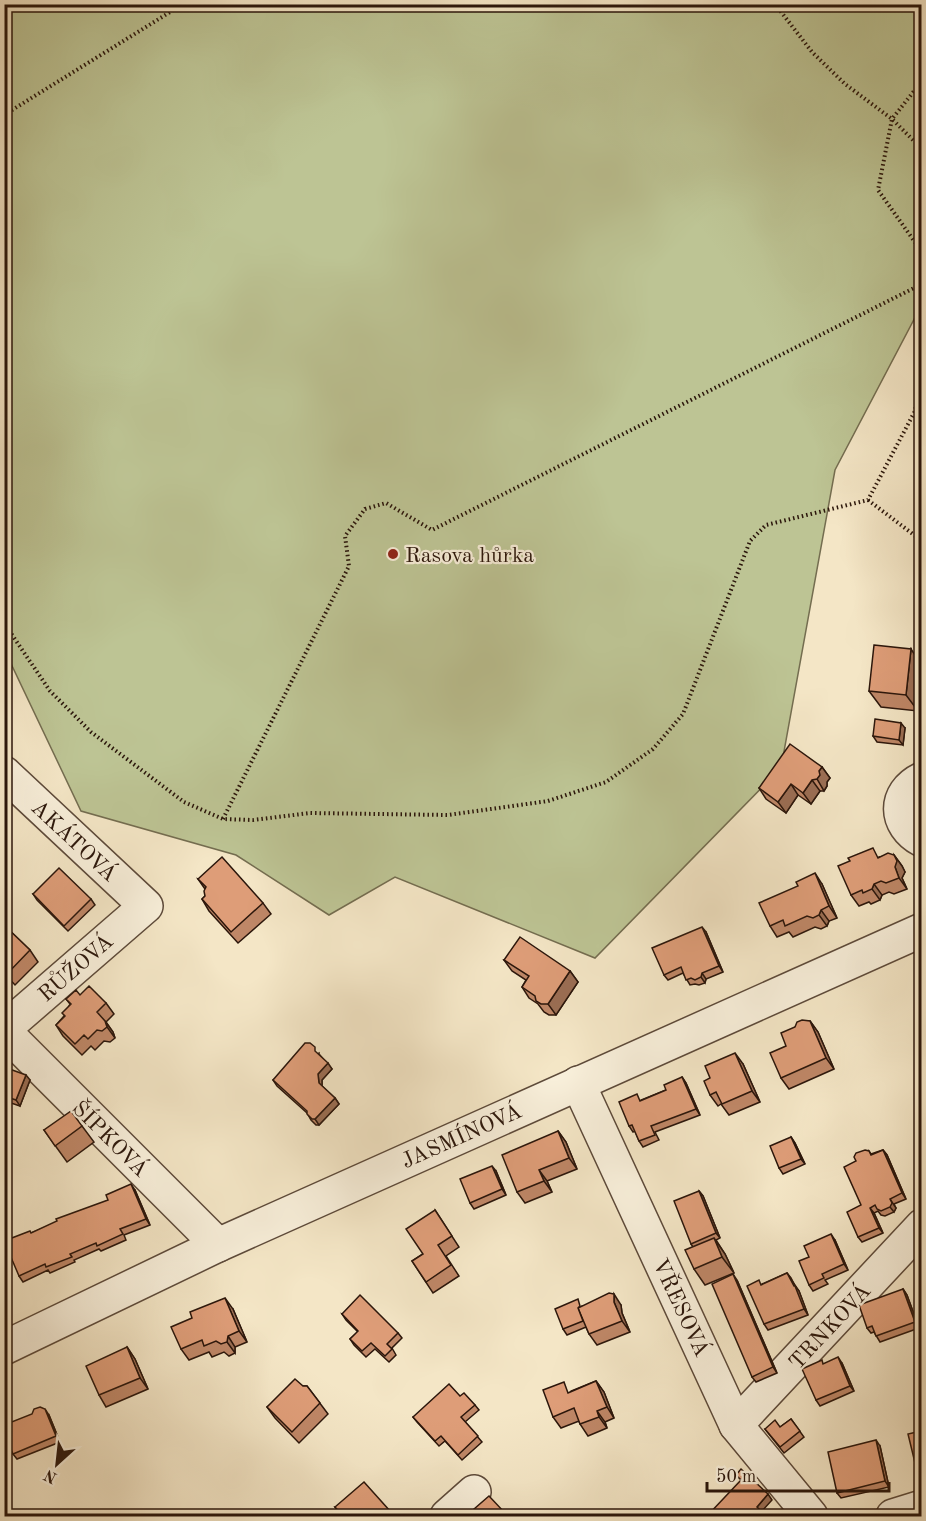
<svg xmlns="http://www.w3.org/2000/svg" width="926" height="1521" viewBox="0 0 926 1521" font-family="'Old Standard TT',serif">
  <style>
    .green { fill: #bdc494; stroke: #746d50; stroke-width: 1.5 }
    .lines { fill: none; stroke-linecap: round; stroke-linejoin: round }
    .minor-casing { stroke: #5d4a3a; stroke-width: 36 }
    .path { stroke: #2b160b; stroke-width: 4; stroke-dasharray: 1.5 3; stroke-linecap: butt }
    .minor { stroke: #f8efda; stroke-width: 33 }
    .wall { fill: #bf8767; stroke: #2b160b; stroke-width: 1.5 }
    .shaded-wall { fill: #9b6e54; stroke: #2b160b; stroke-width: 1.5 }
    .building { fill: #de9d78; stroke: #2b160b; stroke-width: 1.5 }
    .poi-dot { fill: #8f2418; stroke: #f8efda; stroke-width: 2 }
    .labels { text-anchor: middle; stroke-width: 4.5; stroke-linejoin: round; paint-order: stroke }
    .poi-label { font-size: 22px; fill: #2b160b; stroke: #f8efda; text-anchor: start }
    .street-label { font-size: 22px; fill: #2b160b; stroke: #f8efda }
  </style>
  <rect width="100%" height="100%" fill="#f4e6c6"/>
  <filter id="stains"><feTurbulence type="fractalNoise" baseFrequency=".00333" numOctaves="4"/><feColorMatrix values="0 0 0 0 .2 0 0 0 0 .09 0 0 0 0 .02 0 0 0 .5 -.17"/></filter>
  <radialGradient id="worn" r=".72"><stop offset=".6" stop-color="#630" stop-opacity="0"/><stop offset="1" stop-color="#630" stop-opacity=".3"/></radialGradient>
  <path class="green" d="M 5,5 L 921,5 L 921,306 L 835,470 L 781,768 L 595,958 L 395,877 L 329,915 L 236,855 L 81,811 L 5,651 Z"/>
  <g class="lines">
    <defs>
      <g id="minor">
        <path d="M 4,773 L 146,906 L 4,1029"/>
        <path d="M 922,779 C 893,793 894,825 922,840"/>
        <path d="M 4,1031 L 218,1245"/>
        <path d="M 578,1083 L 736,1425 L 811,1516"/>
        <path d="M 4,1348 L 218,1245 L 922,930"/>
        <path d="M 736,1425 L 922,1226"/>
        <path d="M 447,1516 L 474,1492"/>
        <path d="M 893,1516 L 922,1507"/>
      </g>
    </defs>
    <use href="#minor" class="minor-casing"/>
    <g class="path">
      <path d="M 775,4 L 812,52 L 845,84 L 892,119 L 922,149"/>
      <path d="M 922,81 L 892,119 L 878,190 L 922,252"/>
      <path d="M 4,115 L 183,4"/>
      <path d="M 868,500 L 922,541"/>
      <path d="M 4,623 L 50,691 L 91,732 L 184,802 L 223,819 L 253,820 L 310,813 L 448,815 L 548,801 L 606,782 L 653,749 L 683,714 L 750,541 L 766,525 L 868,500 L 915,411 L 922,373"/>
      <path d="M 223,819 L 349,566 L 345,536 L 365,509 L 386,503 L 432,530 L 922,284"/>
    </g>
    <use href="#minor" class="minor"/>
  </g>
  <g class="wall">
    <path d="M 911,649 L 918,711 L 881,707 L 869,691 Z"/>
    <path d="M 905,728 L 903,745 L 877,742 L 873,736 Z"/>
    <path d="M 822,767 L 830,778 L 827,782 L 827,786 L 824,791 L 820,791 L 811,804 L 798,795 L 786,813 L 766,799 L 759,788 Z"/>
    <path d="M 894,855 L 902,866 L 905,872 L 902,878 L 907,889 L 894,894 L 889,892 L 882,895 L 880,900 L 871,904 L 869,902 L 859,906 L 851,895 L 879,857 Z"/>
    <path d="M 198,879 L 263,903 L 271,914 L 238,943 L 209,911 L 202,899 L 205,896 L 205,889 Z"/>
    <path d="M 822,884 L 837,918 L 829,921 L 827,926 L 821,929 L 815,927 L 793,937 L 789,932 L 777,937 L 770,926 Z"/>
    <path d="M 33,894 L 91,899 L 95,905 L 68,931 L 37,900 Z"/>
    <path d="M 4,925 L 30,950 L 38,962 L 15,985 L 4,973 Z"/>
    <path d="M 706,932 L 723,972 L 706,979 L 705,983 L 699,985 L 695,984 L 690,985 L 683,973 L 668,980 L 664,975 Z"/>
    <path d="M 504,960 L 570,971 L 578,982 L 556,1015 L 549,1015 L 544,1012 L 538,1004 L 529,998 L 522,987 L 526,980 L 512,971 Z"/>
    <path d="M 80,995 L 106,1003 L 114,1014 L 106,1022 L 113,1032 L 115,1038 L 110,1042 L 104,1041 L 95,1050 L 91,1046 L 82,1055 L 63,1036 L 56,1025 L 64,1016 L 70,1004 L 66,999 Z"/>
    <path d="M 810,1021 L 818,1032 L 834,1069 L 789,1089 L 781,1078 L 786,1046 L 795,1027 Z"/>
    <path d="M 319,1053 L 319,1054 L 332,1069 L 322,1080 L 322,1086 L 335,1098 L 339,1104 L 319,1125 L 316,1125 L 311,1120 L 307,1113 L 277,1086 L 273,1080 Z"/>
    <path d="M 743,1064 L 760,1102 L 729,1115 L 721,1104 L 718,1106 L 710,1095 L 710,1078 Z"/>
    <path d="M 4,1067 L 30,1080 L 20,1106 L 5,1101 Z"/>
    <path d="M 682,1077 L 686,1083 L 700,1115 L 655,1132 L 659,1140 L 643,1147 L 639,1141 L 635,1131 L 633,1132 L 629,1126 L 641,1100 L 666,1090 Z"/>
    <path d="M 82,1126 L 94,1142 L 67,1162 L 44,1130 Z"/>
    <path d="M 558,1131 L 566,1142 L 577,1169 L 547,1181 L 552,1192 L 525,1203 L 517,1192 Z"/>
    <path d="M 791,1137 L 795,1143 L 805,1164 L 783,1174 L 779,1168 Z"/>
    <path d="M 883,1150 L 887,1155 L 906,1199 L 894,1204 L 896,1208 L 894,1212 L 885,1216 L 881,1215 L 878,1211 L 874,1213 L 883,1233 L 862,1242 L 858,1237 L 861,1205 L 869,1151 L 871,1154 Z"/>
    <path d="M 496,1171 L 506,1195 L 474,1209 L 470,1203 Z"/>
    <path d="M 135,1190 L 150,1225 L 124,1235 L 126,1240 L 101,1251 L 99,1249 L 74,1260 L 75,1262 L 50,1273 L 48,1270 L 23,1282 L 19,1276 L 31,1233 Z"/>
    <path d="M 699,1191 L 703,1196 L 720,1238 L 716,1240 L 725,1254 L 734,1273 L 705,1285 L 694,1269 L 693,1247 L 691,1244 Z"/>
    <path d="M 435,1210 L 459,1247 L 446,1256 L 459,1276 L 433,1293 L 412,1261 L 423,1254 Z"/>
    <path d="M 835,1240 L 848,1270 L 825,1280 L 828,1284 L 813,1291 L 809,1285 L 809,1257 Z"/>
    <path d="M 787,1273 L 799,1291 L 808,1315 L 768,1330 L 764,1324 L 762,1284 Z"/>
    <path d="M 737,1280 L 777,1373 L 756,1382 L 752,1377 Z"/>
    <path d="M 903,1289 L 907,1295 L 919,1328 L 880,1342 L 874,1332 L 871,1333 L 867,1328 Z"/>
    <path d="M 621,1305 L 622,1313 L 630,1332 L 597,1345 L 589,1334 L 586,1327 L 567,1335 L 563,1329 L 582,1306 Z"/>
    <path d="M 233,1309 L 247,1342 L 235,1347 L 235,1353 L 229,1356 L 224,1352 L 212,1357 L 209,1352 L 189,1360 L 181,1349 Z"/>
    <path d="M 342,1314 L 398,1333 L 402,1338 L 392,1348 L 396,1355 L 389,1362 L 375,1349 L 366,1357 L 354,1345 L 350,1339 L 358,1332 L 346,1320 Z"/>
    <path d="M 127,1347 L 135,1359 L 148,1389 L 106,1407 L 99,1395 Z"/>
    <path d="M 842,1363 L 854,1391 L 820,1406 L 816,1400 L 824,1364 Z"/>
    <path d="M 596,1381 L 604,1392 L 614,1418 L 605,1422 L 607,1428 L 588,1436 L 580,1424 L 579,1421 L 561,1428 L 553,1417 L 571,1391 Z"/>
    <path d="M 303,1386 L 307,1386 L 328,1414 L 299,1443 L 275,1418 L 267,1407 Z"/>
    <path d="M 460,1396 L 475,1405 L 479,1410 L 465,1422 L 482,1442 L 462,1460 L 445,1441 L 439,1446 L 417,1422 L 413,1417 Z"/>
    <path d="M 49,1415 L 60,1442 L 17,1459 L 13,1454 Z"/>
    <path d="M 791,1419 L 804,1437 L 784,1453 L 765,1429 L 780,1427 Z"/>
    <path d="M 921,1431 L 921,1472 L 920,1473 L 916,1467 Z"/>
    <path d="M 880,1446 L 889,1487 L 841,1498 L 837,1493 Z"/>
    <path d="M 335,1507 L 390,1511 L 394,1516 L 342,1516 Z"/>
  </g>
  <g class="shaded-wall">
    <path d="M 911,649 L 921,664 L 921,674 L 918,711 L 906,695 Z"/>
    <path d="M 901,723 L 905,728 L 903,745 L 899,740 Z"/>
    <path d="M 822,767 L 830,778 L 827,782 L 827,786 L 824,791 L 817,779 L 819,771 Z"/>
    <path d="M 812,780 L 820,791 L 811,804 L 803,793 Z"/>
    <path d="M 791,784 L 798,795 L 786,813 L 778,802 Z"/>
    <path d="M 894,855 L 902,866 L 905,872 L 902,878 L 907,889 L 899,878 L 895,867 Z"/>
    <path d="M 815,873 L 822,884 L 837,918 L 829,906 Z"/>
    <path d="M 874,884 L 882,895 L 880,900 L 872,889 Z"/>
    <path d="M 821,910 L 829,921 L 827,926 L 819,915 Z"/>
    <path d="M 702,927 L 706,932 L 723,972 L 719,966 Z"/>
    <path d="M 570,971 L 578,982 L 556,1015 L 548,1004 Z"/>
    <path d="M 702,973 L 706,979 L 705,983 L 701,977 Z"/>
    <path d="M 105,1021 L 113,1032 L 115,1038 L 107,1027 Z"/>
    <path d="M 810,1021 L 818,1032 L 834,1069 L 826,1058 Z"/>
    <path d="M 735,1053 L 743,1064 L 760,1102 L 752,1091 Z"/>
    <path d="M 328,1063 L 332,1069 L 322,1080 L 322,1088 L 319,1083 L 318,1074 Z"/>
    <path d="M 26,1075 L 30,1080 L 20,1106 L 16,1100 Z"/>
    <path d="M 682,1077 L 686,1083 L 700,1115 L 696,1109 Z"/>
    <path d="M 335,1098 L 339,1104 L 319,1125 L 315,1119 Z"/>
    <path d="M 558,1131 L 566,1142 L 577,1169 L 569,1158 Z"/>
    <path d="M 791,1137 L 795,1143 L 805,1164 L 801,1159 Z"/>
    <path d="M 883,1150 L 887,1155 L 906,1199 L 902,1193 Z"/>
    <path d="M 492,1166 L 496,1171 L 506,1195 L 502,1189 Z"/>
    <path d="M 539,1170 L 547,1181 L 552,1192 L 544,1181 Z"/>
    <path d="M 131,1184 L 135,1190 L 150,1225 L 146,1219 Z"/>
    <path d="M 699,1191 L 703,1196 L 720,1238 L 716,1233 Z"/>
    <path d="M 890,1199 L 896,1208 L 894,1212 L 890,1207 Z"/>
    <path d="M 870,1208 L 874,1213 L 883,1233 L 879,1228 Z"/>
    <path d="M 831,1234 L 835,1240 L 848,1270 L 844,1264 Z"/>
    <path d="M 714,1238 L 725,1254 L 734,1273 L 722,1257 Z"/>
    <path d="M 787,1273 L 791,1278 L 797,1290 L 795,1286 L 799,1291 L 808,1315 L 804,1309 Z"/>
    <path d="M 733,1274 L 737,1280 L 777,1373 L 773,1367 Z"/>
    <path d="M 903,1289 L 907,1295 L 919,1328 L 915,1322 Z"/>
    <path d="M 614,1294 L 621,1305 L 622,1313 L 630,1332 L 622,1321 L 614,1302 Z"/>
    <path d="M 225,1298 L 233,1309 L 247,1342 L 239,1331 Z"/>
    <path d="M 228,1336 L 235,1347 L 235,1353 L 227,1342 Z"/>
    <path d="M 127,1347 L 135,1359 L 148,1389 L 140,1378 Z"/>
    <path d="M 838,1357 L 842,1363 L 854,1391 L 850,1386 Z"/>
    <path d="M 596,1381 L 604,1392 L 614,1418 L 607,1407 Z"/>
    <path d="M 45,1409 L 49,1415 L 60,1442 L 56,1436 Z"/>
    <path d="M 597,1411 L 605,1422 L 607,1428 L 599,1417 Z"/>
    <path d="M 876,1440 L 880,1446 L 889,1487 L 885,1481 Z"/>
    <path d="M 768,1494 L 772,1500 L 762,1511 L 765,1516 L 756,1516 L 757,1507 Z"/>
  </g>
  <g class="building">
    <path d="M 874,645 L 911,649 L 906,695 L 869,691 Z"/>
    <path d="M 875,719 L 901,723 L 899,740 L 873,736 Z"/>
    <path d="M 790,744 L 822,767 L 819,771 L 820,775 L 817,779 L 812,780 L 803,793 L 791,784 L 778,802 L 759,788 Z"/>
    <path d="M 873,848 L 878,858 L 888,853 L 894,855 L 897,861 L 895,867 L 899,878 L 886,883 L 881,881 L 874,884 L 872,889 L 863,893 L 862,890 L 851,895 L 838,866 L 850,861 L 848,858 Z"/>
    <path d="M 222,857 L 263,903 L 231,932 L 202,899 L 205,896 L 204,891 L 206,887 L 198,879 Z"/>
    <path d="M 59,868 L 91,899 L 64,926 L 33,894 Z"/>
    <path d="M 815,873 L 829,906 L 821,910 L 819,915 L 813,918 L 807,916 L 785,926 L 783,920 L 770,926 L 759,903 L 798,886 L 796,882 Z"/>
    <path d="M 4,925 L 30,950 L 7,974 L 4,971 Z"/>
    <path d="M 702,927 L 719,966 L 702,973 L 701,977 L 695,980 L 691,978 L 686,980 L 681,967 L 664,975 L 652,948 Z"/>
    <path d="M 520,937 L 570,971 L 548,1004 L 541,1004 L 536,1001 L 535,996 L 522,987 L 529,976 L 504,960 Z"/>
    <path d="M 89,986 L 106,1003 L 97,1012 L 105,1021 L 107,1027 L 102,1031 L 97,1030 L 88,1039 L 84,1035 L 75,1044 L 56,1025 L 65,1016 L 62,1013 L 71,1004 L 66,999 L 76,990 L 80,995 Z"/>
    <path d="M 802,1020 L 810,1021 L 826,1058 L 781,1078 L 770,1053 L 786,1046 L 781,1033 L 795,1027 L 797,1022 Z"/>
    <path d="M 305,1043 L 310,1043 L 315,1047 L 315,1051 L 328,1063 L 318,1074 L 319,1083 L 335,1098 L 315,1119 L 312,1119 L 307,1114 L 307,1111 L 273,1080 Z"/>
    <path d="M 735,1053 L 752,1091 L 722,1104 L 716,1092 L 710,1095 L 704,1081 L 710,1078 L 705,1066 Z"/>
    <path d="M 4,1067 L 26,1075 L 16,1100 L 4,1096 Z"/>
    <path d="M 682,1077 L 696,1109 L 651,1126 L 655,1135 L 639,1141 L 632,1125 L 629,1126 L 619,1102 L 637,1094 L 640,1101 L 666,1090 L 664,1085 Z"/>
    <path d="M 71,1111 L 82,1126 L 55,1146 L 44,1130 Z"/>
    <path d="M 558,1131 L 569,1158 L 539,1170 L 544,1181 L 517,1192 L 502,1155 Z"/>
    <path d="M 791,1137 L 801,1159 L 779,1168 L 770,1146 Z"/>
    <path d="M 865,1150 L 869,1151 L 871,1155 L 883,1150 L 902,1193 L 890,1199 L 892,1203 L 890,1207 L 881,1211 L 877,1209 L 875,1205 L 870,1208 L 879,1228 L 858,1237 L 847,1212 L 861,1205 L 844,1167 L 856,1161 L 854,1157 L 856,1153 Z"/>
    <path d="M 492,1166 L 502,1189 L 470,1203 L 460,1179 Z"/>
    <path d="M 131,1184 L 146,1219 L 120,1229 L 123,1234 L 97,1246 L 96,1243 L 70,1254 L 72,1257 L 46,1267 L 45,1264 L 19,1276 L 4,1241 L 30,1231 L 31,1233 L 57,1221 L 56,1219 L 108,1200 L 106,1195 Z"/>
    <path d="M 699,1191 L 716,1233 L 691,1244 L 674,1201 Z"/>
    <path d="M 435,1210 L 452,1236 L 438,1245 L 451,1265 L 426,1282 L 412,1261 L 423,1254 L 406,1229 Z"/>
    <path d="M 831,1234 L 844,1264 L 822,1274 L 824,1278 L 809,1285 L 799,1261 L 809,1257 L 804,1246 Z"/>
    <path d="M 714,1238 L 722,1257 L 694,1269 L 685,1250 Z"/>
    <path d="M 787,1273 L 794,1286 L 795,1286 L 804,1309 L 764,1324 L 747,1286 L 759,1280 L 761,1285 Z"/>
    <path d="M 733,1274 L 773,1367 L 752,1377 L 712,1284 Z"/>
    <path d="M 903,1289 L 915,1322 L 876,1336 L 872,1326 L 867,1328 L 859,1305 Z"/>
    <path d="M 609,1293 L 614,1294 L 614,1302 L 622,1321 L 589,1334 L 578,1308 Z"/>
    <path d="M 360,1295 L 398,1333 L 387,1344 L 392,1349 L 385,1356 L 371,1343 L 362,1351 L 350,1339 L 358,1331 L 342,1314 Z"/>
    <path d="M 225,1298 L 239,1331 L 228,1336 L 227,1342 L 221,1344 L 216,1341 L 204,1346 L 202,1340 L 181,1349 L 171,1327 L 192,1318 L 190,1312 Z"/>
    <path d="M 578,1299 L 580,1306 L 578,1308 L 583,1321 L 563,1329 L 555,1309 Z"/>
    <path d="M 127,1347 L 140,1378 L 99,1395 L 86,1366 Z"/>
    <path d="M 838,1357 L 850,1386 L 816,1400 L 802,1369 L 822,1360 L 823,1364 Z"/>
    <path d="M 295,1379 L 303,1386 L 307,1386 L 320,1403 L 292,1432 L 267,1407 Z"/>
    <path d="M 596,1381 L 607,1407 L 597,1411 L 599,1417 L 580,1424 L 574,1408 L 553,1417 L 543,1390 L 564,1382 L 568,1393 Z"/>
    <path d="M 449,1384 L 460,1396 L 464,1393 L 475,1405 L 461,1417 L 478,1436 L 458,1455 L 441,1436 L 435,1441 L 413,1417 Z"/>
    <path d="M 40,1407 L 45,1409 L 56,1436 L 13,1454 L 4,1433 L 4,1425 L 32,1414 L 34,1409 Z"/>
    <path d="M 791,1419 L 800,1431 L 780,1447 L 765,1429 L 775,1420 L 780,1427 Z"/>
    <path d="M 921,1431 L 921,1466 L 916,1467 L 908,1434 Z"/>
    <path d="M 876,1440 L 885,1481 L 837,1493 L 828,1452 Z"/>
    <path d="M 741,1469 L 768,1494 L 757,1507 L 761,1511 L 756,1516 L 707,1516 L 741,1480 L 736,1475 Z"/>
    <path d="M 364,1482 L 390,1511 L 384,1516 L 343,1516 L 335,1507 Z"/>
    <path d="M 489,1496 L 506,1514 L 503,1516 L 466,1516 Z"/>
  </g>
  <circle class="poi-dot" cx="393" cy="554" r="6"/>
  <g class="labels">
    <g class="poi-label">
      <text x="405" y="562">Rasova hůrka</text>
    </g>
    <g class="street-label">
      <text transform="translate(75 840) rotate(43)" y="8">AKÁTOVÁ</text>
      <text transform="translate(75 967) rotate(-41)" y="8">RŮŽOVÁ</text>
      <text transform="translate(461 1135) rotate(-24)" y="8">JASMÍNOVÁ</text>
      <text transform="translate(111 1138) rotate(45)" y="8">ŠÍPKOVÁ</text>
      <text transform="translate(682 1307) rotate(65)" y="8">VŘESOVÁ</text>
      <text transform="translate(829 1326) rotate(-47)" y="8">TRNKOVÁ</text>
    </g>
  </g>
  <rect width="926" height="1521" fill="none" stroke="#f4e6c6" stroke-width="24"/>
  <rect x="6" y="6" width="914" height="1509" fill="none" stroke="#2b160b" stroke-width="3"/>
  <rect x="12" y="12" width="902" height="1497" fill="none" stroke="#2b160b" stroke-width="1.5"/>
  <g transform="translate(57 1464) rotate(207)" stroke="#f8efda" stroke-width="4.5" paint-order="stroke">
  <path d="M0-4.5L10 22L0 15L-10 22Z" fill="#2b160b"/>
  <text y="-9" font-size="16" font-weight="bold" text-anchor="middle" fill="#2b160b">N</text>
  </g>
  <path d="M707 1482v9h182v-9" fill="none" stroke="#2b160b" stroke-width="3"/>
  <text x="716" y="1482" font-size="18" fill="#2b160b" stroke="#f8efda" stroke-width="4.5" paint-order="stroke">50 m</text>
  <rect width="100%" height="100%" filter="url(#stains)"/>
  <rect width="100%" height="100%" fill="url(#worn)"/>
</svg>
